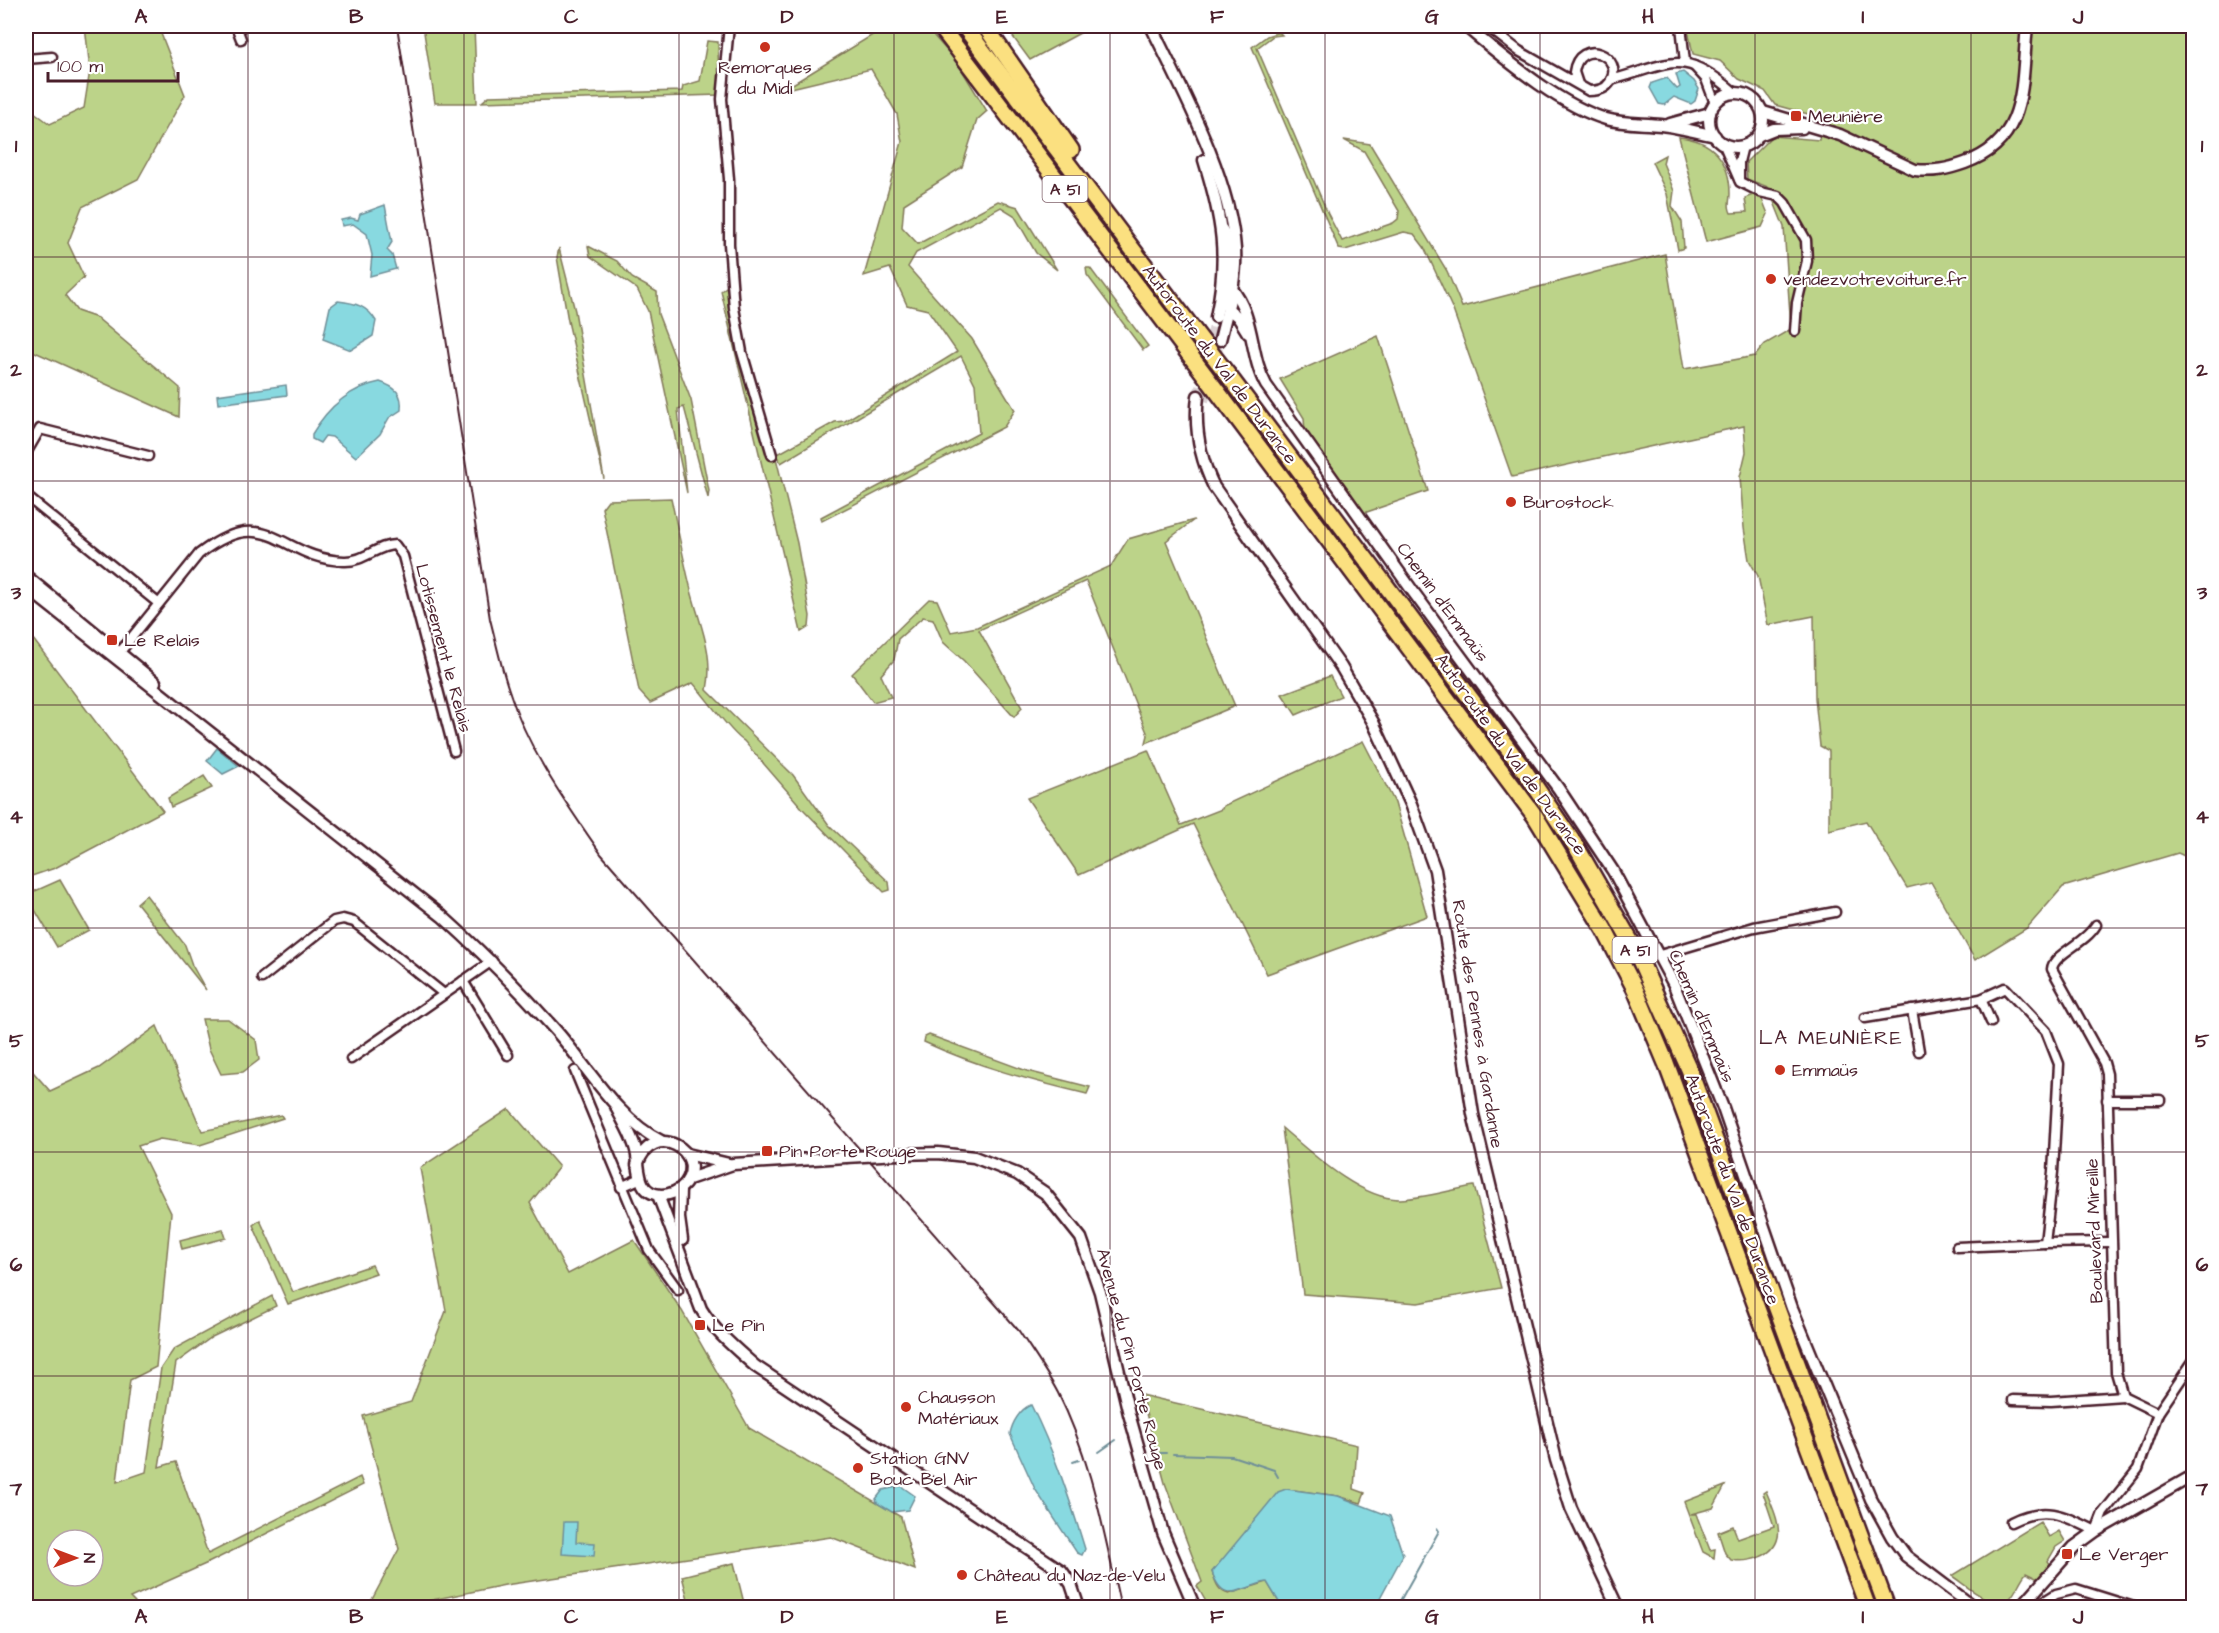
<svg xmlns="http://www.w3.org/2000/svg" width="2219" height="1633" viewBox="0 0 2219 1633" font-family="'Architects Daughter',sans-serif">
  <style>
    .green { fill: #bcd389; stroke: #83795a; stroke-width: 1.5; fill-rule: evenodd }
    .water { fill: #88d9e0; stroke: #6f8f98; stroke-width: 1.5 }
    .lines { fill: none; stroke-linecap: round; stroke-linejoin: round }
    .stream { stroke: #6f8f98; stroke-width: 2 }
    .secondary-tunnel { stroke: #dbd2d5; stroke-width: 10; stroke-dasharray: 10 5; stroke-linecap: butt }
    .street-casing { stroke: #4a1f2b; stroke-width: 13 }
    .secondary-casing { stroke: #4a1f2b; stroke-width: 15 }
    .highway-casing { stroke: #4a1f2b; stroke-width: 20 }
    .street { stroke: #fff; stroke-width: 8 }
    .secondary { stroke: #fff; stroke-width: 10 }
    .highway { stroke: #fbe080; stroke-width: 15 }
    .rail { stroke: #4a1f2b; stroke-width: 2 }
    .secondary-bridge-casing { stroke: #4a1f2b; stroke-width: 15; stroke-linecap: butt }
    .highway-bridge-casing { stroke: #4a1f2b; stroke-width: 20; stroke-linecap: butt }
    .secondary-bridge { stroke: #fff; stroke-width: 10 }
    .highway-bridge { stroke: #fbe080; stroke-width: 15 }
    .grid { fill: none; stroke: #4a1f2b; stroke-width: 1.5; stroke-opacity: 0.55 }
    .poi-dot { fill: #c8321e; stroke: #fff; stroke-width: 2 }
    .labels { text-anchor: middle; stroke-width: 4.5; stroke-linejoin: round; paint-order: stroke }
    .shield { fill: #fff; stroke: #80626b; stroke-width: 1.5 }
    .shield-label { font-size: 16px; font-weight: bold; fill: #4a1f2b }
    .poi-label { font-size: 18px; fill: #4a1f2b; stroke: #fff; text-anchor: start }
    .street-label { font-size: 18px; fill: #4a1f2b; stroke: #fff }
    .neighbourhood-label { font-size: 20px; letter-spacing: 1.5px; fill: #4a1f2b; stroke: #fff }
    .neatline { fill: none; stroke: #4a1f2b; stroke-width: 2 }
    .grid-label { font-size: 20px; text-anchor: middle; font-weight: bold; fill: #4a1f2b }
  </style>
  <rect width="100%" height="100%" fill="#fff"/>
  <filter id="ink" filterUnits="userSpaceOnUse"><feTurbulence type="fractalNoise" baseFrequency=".0167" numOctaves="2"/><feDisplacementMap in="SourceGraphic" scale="12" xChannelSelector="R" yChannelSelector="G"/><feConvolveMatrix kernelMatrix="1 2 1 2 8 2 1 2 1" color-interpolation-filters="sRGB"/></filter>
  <g filter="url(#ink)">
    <g class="green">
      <path d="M 85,26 L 158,26 L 185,95 L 138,179 L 82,207 L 68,243 L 84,277 L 65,295 L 77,311 L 97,318 L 180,388 L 179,417 L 26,348 L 26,106 L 50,124 L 84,108 L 90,70 Z"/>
      <path d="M 423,26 L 474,26 L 477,103 L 435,103 Z"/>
      <path d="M 887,26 L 925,26 L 957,62 L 987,111 L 977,120 L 962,167 L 904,204 L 902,227 L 918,244 L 998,201 L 1018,207 L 1057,270 L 1036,253 L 1014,215 L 1001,207 L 916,253 L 908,267 L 972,339 L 1015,410 L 1004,427 L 822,521 L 821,517 L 979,433 L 975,384 L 961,356 L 781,463 L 776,455 L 835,422 L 845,421 L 957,352 L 928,310 L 907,305 L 890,268 L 864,276 L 902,142 L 897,114 L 871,69 L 783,90 Z"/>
      <path d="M 1005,26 L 1093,26 L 1030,60 Z"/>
      <path d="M 1687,26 L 2193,26 L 2193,860 L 2178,853 L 2063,887 L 2027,928 L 1975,960 L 1931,882 L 1907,888 L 1866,821 L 1829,830 L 1829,751 L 1820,746 L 1815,698 L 1814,616 L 1768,625 L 1758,576 L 1749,560 L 1744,528 L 1740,477 L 1746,452 L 1744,426 L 1512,477 L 1453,310 L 1424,247 L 1414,234 L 1404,232 L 1345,250 L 1339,249 L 1252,47 L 1267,36 L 1279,32 L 1282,35 L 1273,36 L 1257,48 L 1328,214 L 1342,241 L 1393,223 L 1398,219 L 1399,211 L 1364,151 L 1344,140 L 1370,144 L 1447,271 L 1462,307 L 1665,254 L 1684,369 L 1755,356 L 1765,344 L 1791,329 L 1784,227 L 1768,187 L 1747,179 L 1746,162 L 1772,136 L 1819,140 L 1823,118 L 1775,105 L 1765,91 L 1739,79 L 1720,61 L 1693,54 Z"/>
      <path d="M 707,41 L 718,42 L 719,95 L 482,102 L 489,96 L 682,91 L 683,86 L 700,81 Z"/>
      <path d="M 1679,137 C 1713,140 1730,161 1730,194 C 1730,202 1727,205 1731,213 L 1747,212 L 1745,198 L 1753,195 L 1762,199 L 1768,214 L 1762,227 L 1706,242 Z"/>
      <path d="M 1665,155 L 1663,163 L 1674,191 L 1672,206 L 1682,222 L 1684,248 L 1678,250 L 1667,194 L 1652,162 Z"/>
      <path d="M 588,246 L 617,261 L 632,278 L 657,292 L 658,314 L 691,400 L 709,491 L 708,498 L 684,407 L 678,409 L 687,493 L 648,311 L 637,289 L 590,256 Z"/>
      <path d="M 559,248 L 575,311 L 604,479 L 568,321 L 557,257 Z"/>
      <path d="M 1086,268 L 1090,268 L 1148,346 L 1143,350 L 1087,275 Z"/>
      <path d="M 730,284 C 737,343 750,398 768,454 L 776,458 L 797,543 L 810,616 L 809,627 L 801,632 L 721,291 Z"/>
      <path d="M 1378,336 L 1428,491 L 1361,514 L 1305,433 L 1304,418 L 1280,379 Z"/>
      <path d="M 671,498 C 678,530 684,563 692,594 C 701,628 714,654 707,690 L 793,775 L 829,825 L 889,882 L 890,890 L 884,892 L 802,808 L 744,741 C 732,735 705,696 693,683 L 650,703 L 639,691 L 602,508 L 608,500 Z"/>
      <path d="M 1194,520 L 1166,541 L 1235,706 L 1146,743 L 1148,735 L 1086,581 L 979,630 L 1022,708 L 1014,717 L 964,661 L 943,642 L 933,619 L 923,617 L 898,639 L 894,660 L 881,675 L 891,697 L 873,702 L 852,674 L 929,599 L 937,600 L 951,632 L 977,627 L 1111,566 L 1128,539 Z"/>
      <path d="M 26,633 L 30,635 L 163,811 L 55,868 L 26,878 Z"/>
      <path d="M 1330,676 L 1341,696 L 1296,715 L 1282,694 Z"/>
      <path d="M 1363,741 L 1395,803 L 1427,916 L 1267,974 L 1193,824 L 1079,875 L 1027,798 L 1148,750 L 1181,825 L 1222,809 L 1223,806 Z"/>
      <path d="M 204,776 L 212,788 L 171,807 L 168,798 Z"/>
      <path d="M 60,880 L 89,930 L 57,947 L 26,895 Z"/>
      <path d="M 146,895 L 185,945 L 192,965 L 206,990 L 137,903 Z"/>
      <path d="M 202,1019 L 228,1019 L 256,1040 L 259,1060 L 243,1072 L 221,1074 L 209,1049 Z"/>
      <path d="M 157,1026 L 202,1131 L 281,1115 L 283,1118 L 200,1145 L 160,1139 L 138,1146 L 171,1213 L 156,1367 L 130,1380 L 117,1482 L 146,1472 L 161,1368 L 174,1349 L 272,1296 L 276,1306 L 212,1337 L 176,1363 L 159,1467 L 176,1462 L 208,1554 L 360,1477 L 363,1485 L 210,1562 L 130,1598 L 139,1607 L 26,1607 L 26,1064 L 50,1091 L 99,1068 ZM 57,1540 L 93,1540 L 93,1576 L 57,1576 Z"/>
      <path d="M 929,1035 L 1027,1071 L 1090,1087 L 1087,1094 C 1032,1081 976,1066 924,1042 L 925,1037 Z"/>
      <path d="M 509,1109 L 559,1167 L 530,1203 L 568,1274 L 634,1240 L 682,1311 L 749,1428 L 901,1517 L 915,1570 L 831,1537 L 505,1585 L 398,1607 L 368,1607 L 399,1549 L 363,1416 L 411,1402 L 446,1311 L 420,1168 Z"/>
      <path d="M 1282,1128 C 1310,1152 1361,1200 1400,1199 C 1424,1198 1450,1190 1474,1186 L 1501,1288 L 1418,1303 L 1303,1294 Z"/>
      <path d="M 260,1220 L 293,1292 L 372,1265 L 376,1273 L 288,1304 L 253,1225 Z"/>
      <path d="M 223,1229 L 226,1238 L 182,1249 L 180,1240 Z"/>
      <path d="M 1141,1395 L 1357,1445 L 1354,1489 L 1365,1493 L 1361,1503 L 1338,1496 L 1286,1489 L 1212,1572 C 1216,1582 1217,1591 1229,1594 L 1267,1582 L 1282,1607 L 1209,1607 L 1197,1586 L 1202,1582 L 1165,1483 Z"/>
      <path d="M 1725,1486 L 1713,1508 L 1691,1514 L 1696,1514 L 1710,1550 L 1715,1549 L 1714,1558 L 1703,1552 L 1684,1502 Z"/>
      <path d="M 1766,1491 C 1771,1504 1781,1524 1778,1537 C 1774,1557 1748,1563 1731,1560 L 1725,1553 L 1718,1532 L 1733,1526 L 1738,1539 L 1774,1526 L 1763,1493 Z"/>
      <path d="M 2040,1522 L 2049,1537 L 2059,1531 L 2065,1541 L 2056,1547 L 2048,1561 L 2051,1565 L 2038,1579 L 2026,1573 C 2020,1580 2017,1590 2011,1597 C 1995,1613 1966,1585 1952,1576 Z"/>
      <path d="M 734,1563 L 745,1607 L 690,1607 L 682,1576 Z"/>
    </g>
    <g class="water">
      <path d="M 1683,72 L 1694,81 L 1699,89 L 1695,101 L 1691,104 L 1674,97 L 1664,105 L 1659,104 L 1650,88 L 1652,83 L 1667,78 L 1677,89 L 1680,87 L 1676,74 Z"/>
      <path d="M 385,205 L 392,242 L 387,250 L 392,255 L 396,269 L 370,276 L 372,255 L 367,234 L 353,224 L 342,226 L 341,220 L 351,218 L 358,220 L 360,214 Z"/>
      <path d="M 338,301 C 356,303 367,306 376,321 L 373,336 L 351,350 L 323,339 L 330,307 Z"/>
      <path d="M 380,382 C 395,387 403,393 401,410 L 389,418 L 380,434 L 356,457 L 332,437 L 325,436 L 320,443 L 312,439 L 312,434 C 328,407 349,388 380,382 Z"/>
      <path d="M 286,385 L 287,395 L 218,404 L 217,395 Z"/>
      <path d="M 217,748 L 239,766 L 223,774 L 207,761 Z"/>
      <path d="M 1031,1405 C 1054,1451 1070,1500 1085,1549 L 1082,1555 L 1077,1553 L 1035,1489 L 1010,1434 C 1012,1423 1020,1409 1031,1405 Z"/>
      <path d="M 901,1486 L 915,1496 L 908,1510 L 892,1512 L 877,1503 L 876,1499 L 883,1490 Z"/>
      <path d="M 1286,1489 L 1338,1496 L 1390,1516 L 1403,1555 L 1375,1607 L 1294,1607 L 1290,1603 L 1282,1607 L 1267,1582 C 1240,1587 1224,1607 1212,1572 L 1278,1492 Z"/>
      <path d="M 564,1522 L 577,1522 L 576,1542 L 595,1543 L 594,1556 L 562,1554 Z"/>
    </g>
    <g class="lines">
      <g class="stream">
        <path d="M 1099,1452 L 1116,1440"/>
        <path d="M 1160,1453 L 1166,1453"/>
        <path d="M 1173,1454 L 1232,1456 L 1274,1470 L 1278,1477"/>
        <path d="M 1073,1462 L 1079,1460"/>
        <path d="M 1396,1608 L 1439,1531 L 1437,1528"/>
      </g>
      <g class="secondary-tunnel">
        <path d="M 1198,396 L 1216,317"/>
        <path d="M 1204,401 L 1220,340"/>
      </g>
      <defs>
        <g id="street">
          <path d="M 236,26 L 241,39"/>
          <path d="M 729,26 L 722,99 L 729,179 L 729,244 L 734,308 L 742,352 L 772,455"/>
          <path d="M 1487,26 L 1519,51 L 1589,91 C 1597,91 1605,90 1610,82 C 1626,56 1579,36 1574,72 L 1578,84"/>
          <path d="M 1681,26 L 1685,62"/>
          <path d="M 26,59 L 52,57"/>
          <path d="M 1694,66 L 1706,79 L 1715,103"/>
          <path d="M 1611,80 C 1671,64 1682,47 1734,92"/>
          <path d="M 1723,143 L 1740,182 L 1760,192 L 1778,196 L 1785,203 L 1806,240 L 1807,261 L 1797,303 L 1795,331"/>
          <path d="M 1739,179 L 1739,162 L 1743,146"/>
          <path d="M 1223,229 C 1236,261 1222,277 1225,305"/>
          <path d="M 26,453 L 40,429 L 148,456"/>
          <path d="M 26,496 L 158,603"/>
          <path d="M 116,657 L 199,554 C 268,501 280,559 344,561 C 364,562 377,545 395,545 L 403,556 L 454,751"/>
          <path d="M 1660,955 L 1754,927 L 1835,912"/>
          <path d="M 262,978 L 334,921 L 343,919 L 354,922 L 444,994"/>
          <path d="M 463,981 L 508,1055"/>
          <path d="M 1981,999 L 1991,1022"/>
          <path d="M 1912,1010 L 1919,1051"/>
          <path d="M 1865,1018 L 1981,999 L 2005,988 L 2046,1031 L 2059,1064 L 2053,1172 L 2045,1243 L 2110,1242"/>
          <path d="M 351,1059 L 492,961"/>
          <path d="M 575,1071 L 649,1250 L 678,1290"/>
          <path d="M 2107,1100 L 2160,1100"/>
          <path d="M 621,1187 L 639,1179"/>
          <path d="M 1957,1247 L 2045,1243"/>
          <path d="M 2013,1400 L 2051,1401 L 2123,1396"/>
          <path d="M 2158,1413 L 2194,1360"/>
          <path d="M 2011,1522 C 2045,1505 2063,1515 2096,1531 L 2103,1513 L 2138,1469 L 2158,1413 L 2123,1396 L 2116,1372 L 2107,1074 L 2104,1063 L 2052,969 C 2053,954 2085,944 2096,925"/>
          <path d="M 2025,1603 L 2035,1607 L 2056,1594 L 2076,1589 L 2137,1608"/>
        </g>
        <g id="secondary">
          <path d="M 1151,26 C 1182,90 1230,177 1235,249 C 1237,280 1227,311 1220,340"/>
          <path d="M 1465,26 C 1503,57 1558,105 1606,119 C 1624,124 1642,123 1661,125 C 1679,127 1697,132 1715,136"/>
          <circle cx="1736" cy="120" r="27"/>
          <path d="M 1763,112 L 1840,135 L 1915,170 C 1934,172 1948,169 1965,163 C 2029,140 2021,83 2027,26"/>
          <path d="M 1670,124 L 1710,113"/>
          <path d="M 1759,135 L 1774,129 L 1802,128"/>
          <path d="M 1204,160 C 1222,218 1229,257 1216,317"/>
          <path d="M 1231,288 C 1255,316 1249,354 1266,385 L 1414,593 L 1558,788 L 1613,871 L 1674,985 L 1723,1108 L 1792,1308 L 1871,1499 L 1892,1537 L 1906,1556 L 1975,1608"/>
          <path d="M 1227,308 L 1238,317 L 1248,333"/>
          <path d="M 1198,396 C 1194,428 1200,458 1214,487 L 1341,667 L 1373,722 L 1411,804 L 1435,870 L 1473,1114 L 1556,1460 L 1571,1508 L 1618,1608"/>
          <path d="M 26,576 L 155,682"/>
          <path d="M 26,587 L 442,916 C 483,953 521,991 558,1033 C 589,1069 618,1120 661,1141"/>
          <path d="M 617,1109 C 623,1121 631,1134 635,1147 C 641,1164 634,1193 661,1195 C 671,1195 678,1192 685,1184 C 709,1153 653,1118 637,1165"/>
          <path d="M 687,1154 L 729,1164"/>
          <path d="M 899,1154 L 938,1153 L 974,1157 L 1017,1174 L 1045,1193 L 1081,1238 L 1100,1292 L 1129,1414 L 1163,1533 L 1195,1608"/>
          <path d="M 689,1179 L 733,1164 L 846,1157"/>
          <path d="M 680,1190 L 679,1218 L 682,1240"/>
          <path d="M 658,1195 L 701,1309 C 715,1332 735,1348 755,1366 L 1062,1571 L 1071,1584 L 1079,1608"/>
          <path d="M 2020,1608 L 2074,1547 L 2096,1531 L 2194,1475"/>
        </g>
        <g id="highway">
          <path d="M 940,26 L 1189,354"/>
          <path d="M 964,26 L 1195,332"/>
          <path d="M 985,26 L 1071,150"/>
          <path d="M 1228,375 L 1522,767 L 1577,848 L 1635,949 L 1689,1069 L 1887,1608"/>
          <path d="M 1223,399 L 1535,816 L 1604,929 L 1635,989 L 1666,1063 L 1868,1608"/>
        </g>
      </defs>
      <use href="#street" class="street-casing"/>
      <use href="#secondary" class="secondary-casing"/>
      <use href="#highway" class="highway-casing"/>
      <use href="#street" class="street"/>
      <use href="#secondary" class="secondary"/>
      <use href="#highway" class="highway"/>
      <path class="rail" d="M 397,26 L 490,619 C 496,642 501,667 509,690 C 528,750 565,802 601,854 L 1019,1331 C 1032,1351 1047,1372 1058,1393 C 1092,1460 1104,1535 1121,1608"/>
      <defs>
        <path id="secondary-bridge" d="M 846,1157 L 899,1154"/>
        <g id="highway-bridge">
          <path d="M 1195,332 L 1228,375"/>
          <path d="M 1189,354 L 1223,399"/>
        </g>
      </defs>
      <use href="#secondary-bridge" class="secondary-bridge-casing"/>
      <use href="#highway-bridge" class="highway-bridge-casing"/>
      <use href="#secondary-bridge" class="secondary-bridge"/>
      <use href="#highway-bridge" class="highway-bridge"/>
    </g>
  </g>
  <path class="grid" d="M 248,26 L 248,1608M 464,26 L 464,1608M 679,26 L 679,1608M 894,26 L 894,1608M 1110,26 L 1110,1608M 1325,26 L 1325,1608M 1540,26 L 1540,1608M 1755,26 L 1755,1608M 1971,26 L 1971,1608M 26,257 L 2194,257M 26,481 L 2194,481M 26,705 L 2194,705M 26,928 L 2194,928M 26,1152 L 2194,1152M 26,1376 L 2194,1376"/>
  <g class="poi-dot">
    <circle cx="765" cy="47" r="6"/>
    <rect x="1790" y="110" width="12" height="12" rx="3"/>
    <circle cx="1771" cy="279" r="6"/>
    <circle cx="1511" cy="502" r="6"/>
    <rect x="106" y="634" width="12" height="12" rx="3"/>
    <circle cx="1780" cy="1070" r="6"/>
    <rect x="761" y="1145" width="12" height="12" rx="3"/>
    <rect x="694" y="1319" width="12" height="12" rx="3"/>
    <circle cx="906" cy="1407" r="6"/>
    <circle cx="858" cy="1468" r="6"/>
    <rect x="2061" y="1548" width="12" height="12" rx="3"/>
    <circle cx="962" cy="1575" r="6"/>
  </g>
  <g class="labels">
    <g class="shield">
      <rect x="1042.5" y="176" width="45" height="26" rx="4.5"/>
      <rect x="1612.5" y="937" width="45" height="26" rx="4.5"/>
    </g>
    <g class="shield-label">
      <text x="1065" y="195">A 51</text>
      <text x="1635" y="956">A 51</text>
    </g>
    <g class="poi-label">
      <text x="765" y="73" text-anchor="middle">Remorques<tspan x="765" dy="21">du Midi</tspan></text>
      <text x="1808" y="122">Meunière</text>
      <text x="1783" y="285">vendezvotrevoiture.fr</text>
      <text x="1523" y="508">Burostock</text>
      <text x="124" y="646">Le Relais</text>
      <text x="1792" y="1076">Emmaüs</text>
      <text x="779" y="1157">Pin Porte Rouge</text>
      <text x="712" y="1331">Le Pin</text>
      <text x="918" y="1403">Chausson<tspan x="918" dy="21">Matériaux</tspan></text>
      <text x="870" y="1464">Station GNV<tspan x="870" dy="21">Bouc Bel Air</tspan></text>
      <text x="2079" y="1560">Le Verger</text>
      <text x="974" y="1581">Château du Naz-de-Velu</text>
    </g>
    <g class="street-label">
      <text transform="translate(1220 364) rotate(53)" y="6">Autoroute du Val de Durance</text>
      <text transform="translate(1443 602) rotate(54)" y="6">Chemin d'Emmaüs</text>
      <text transform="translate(444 648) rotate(75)" y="6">Lotissement le Relais</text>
      <text transform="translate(1511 754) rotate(54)" y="6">Autoroute du Val de Durance</text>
      <text transform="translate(1702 1016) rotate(67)" y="6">Chemin d'Emmaüs</text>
      <text transform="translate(1478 1024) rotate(81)" y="6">Route des Pennes à Gardanne</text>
      <text transform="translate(1733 1189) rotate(70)" y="6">Autoroute du Val de Durance</text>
      <text transform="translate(2094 1231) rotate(-92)" y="6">Boulevard Mireille</text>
      <text transform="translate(1132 1359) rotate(75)" y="6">Avenue du Pin Porte Rouge</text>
    </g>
    <g class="neighbourhood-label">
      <text x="1831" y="1044">LA MEUNIÈRE</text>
    </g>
  </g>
  <rect width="2219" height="1633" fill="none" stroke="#fff" stroke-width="66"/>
  <g transform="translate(75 1558) rotate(90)"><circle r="28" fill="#ffffff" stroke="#b7a5aa" stroke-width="1.5"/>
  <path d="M0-4.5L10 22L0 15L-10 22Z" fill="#c8321e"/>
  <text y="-9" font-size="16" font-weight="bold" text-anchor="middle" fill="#4a1f2b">N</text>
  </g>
  <path d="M48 72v9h130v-9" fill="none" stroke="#4a1f2b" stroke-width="3"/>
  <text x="57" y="72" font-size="18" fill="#4a1f2b" stroke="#ffffff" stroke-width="4.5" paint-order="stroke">100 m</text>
  <rect x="33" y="33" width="2153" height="1567" class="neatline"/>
  <g class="grid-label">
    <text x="141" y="23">A</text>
    <text x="356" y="23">B</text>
    <text x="571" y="23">C</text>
    <text x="787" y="23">D</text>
    <text x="1002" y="23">E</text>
    <text x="1217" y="23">F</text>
    <text x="1432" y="23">G</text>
    <text x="1648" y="23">H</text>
    <text x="1863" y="23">I</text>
    <text x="2078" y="23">J</text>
    <text x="16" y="152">1</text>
    <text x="2202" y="152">1</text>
    <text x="16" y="376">2</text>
    <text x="2202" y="376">2</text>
    <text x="16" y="599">3</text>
    <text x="2202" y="599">3</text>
    <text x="16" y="823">4</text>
    <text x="2202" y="823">4</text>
    <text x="16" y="1047">5</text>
    <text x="2202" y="1047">5</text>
    <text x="16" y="1271">6</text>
    <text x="2202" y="1271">6</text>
    <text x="16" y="1495">7</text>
    <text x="2202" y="1495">7</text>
    <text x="141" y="1623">A</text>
    <text x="356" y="1623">B</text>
    <text x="571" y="1623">C</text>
    <text x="787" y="1623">D</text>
    <text x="1002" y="1623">E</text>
    <text x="1217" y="1623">F</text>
    <text x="1432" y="1623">G</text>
    <text x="1648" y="1623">H</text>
    <text x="1863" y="1623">I</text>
    <text x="2078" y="1623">J</text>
  </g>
</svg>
